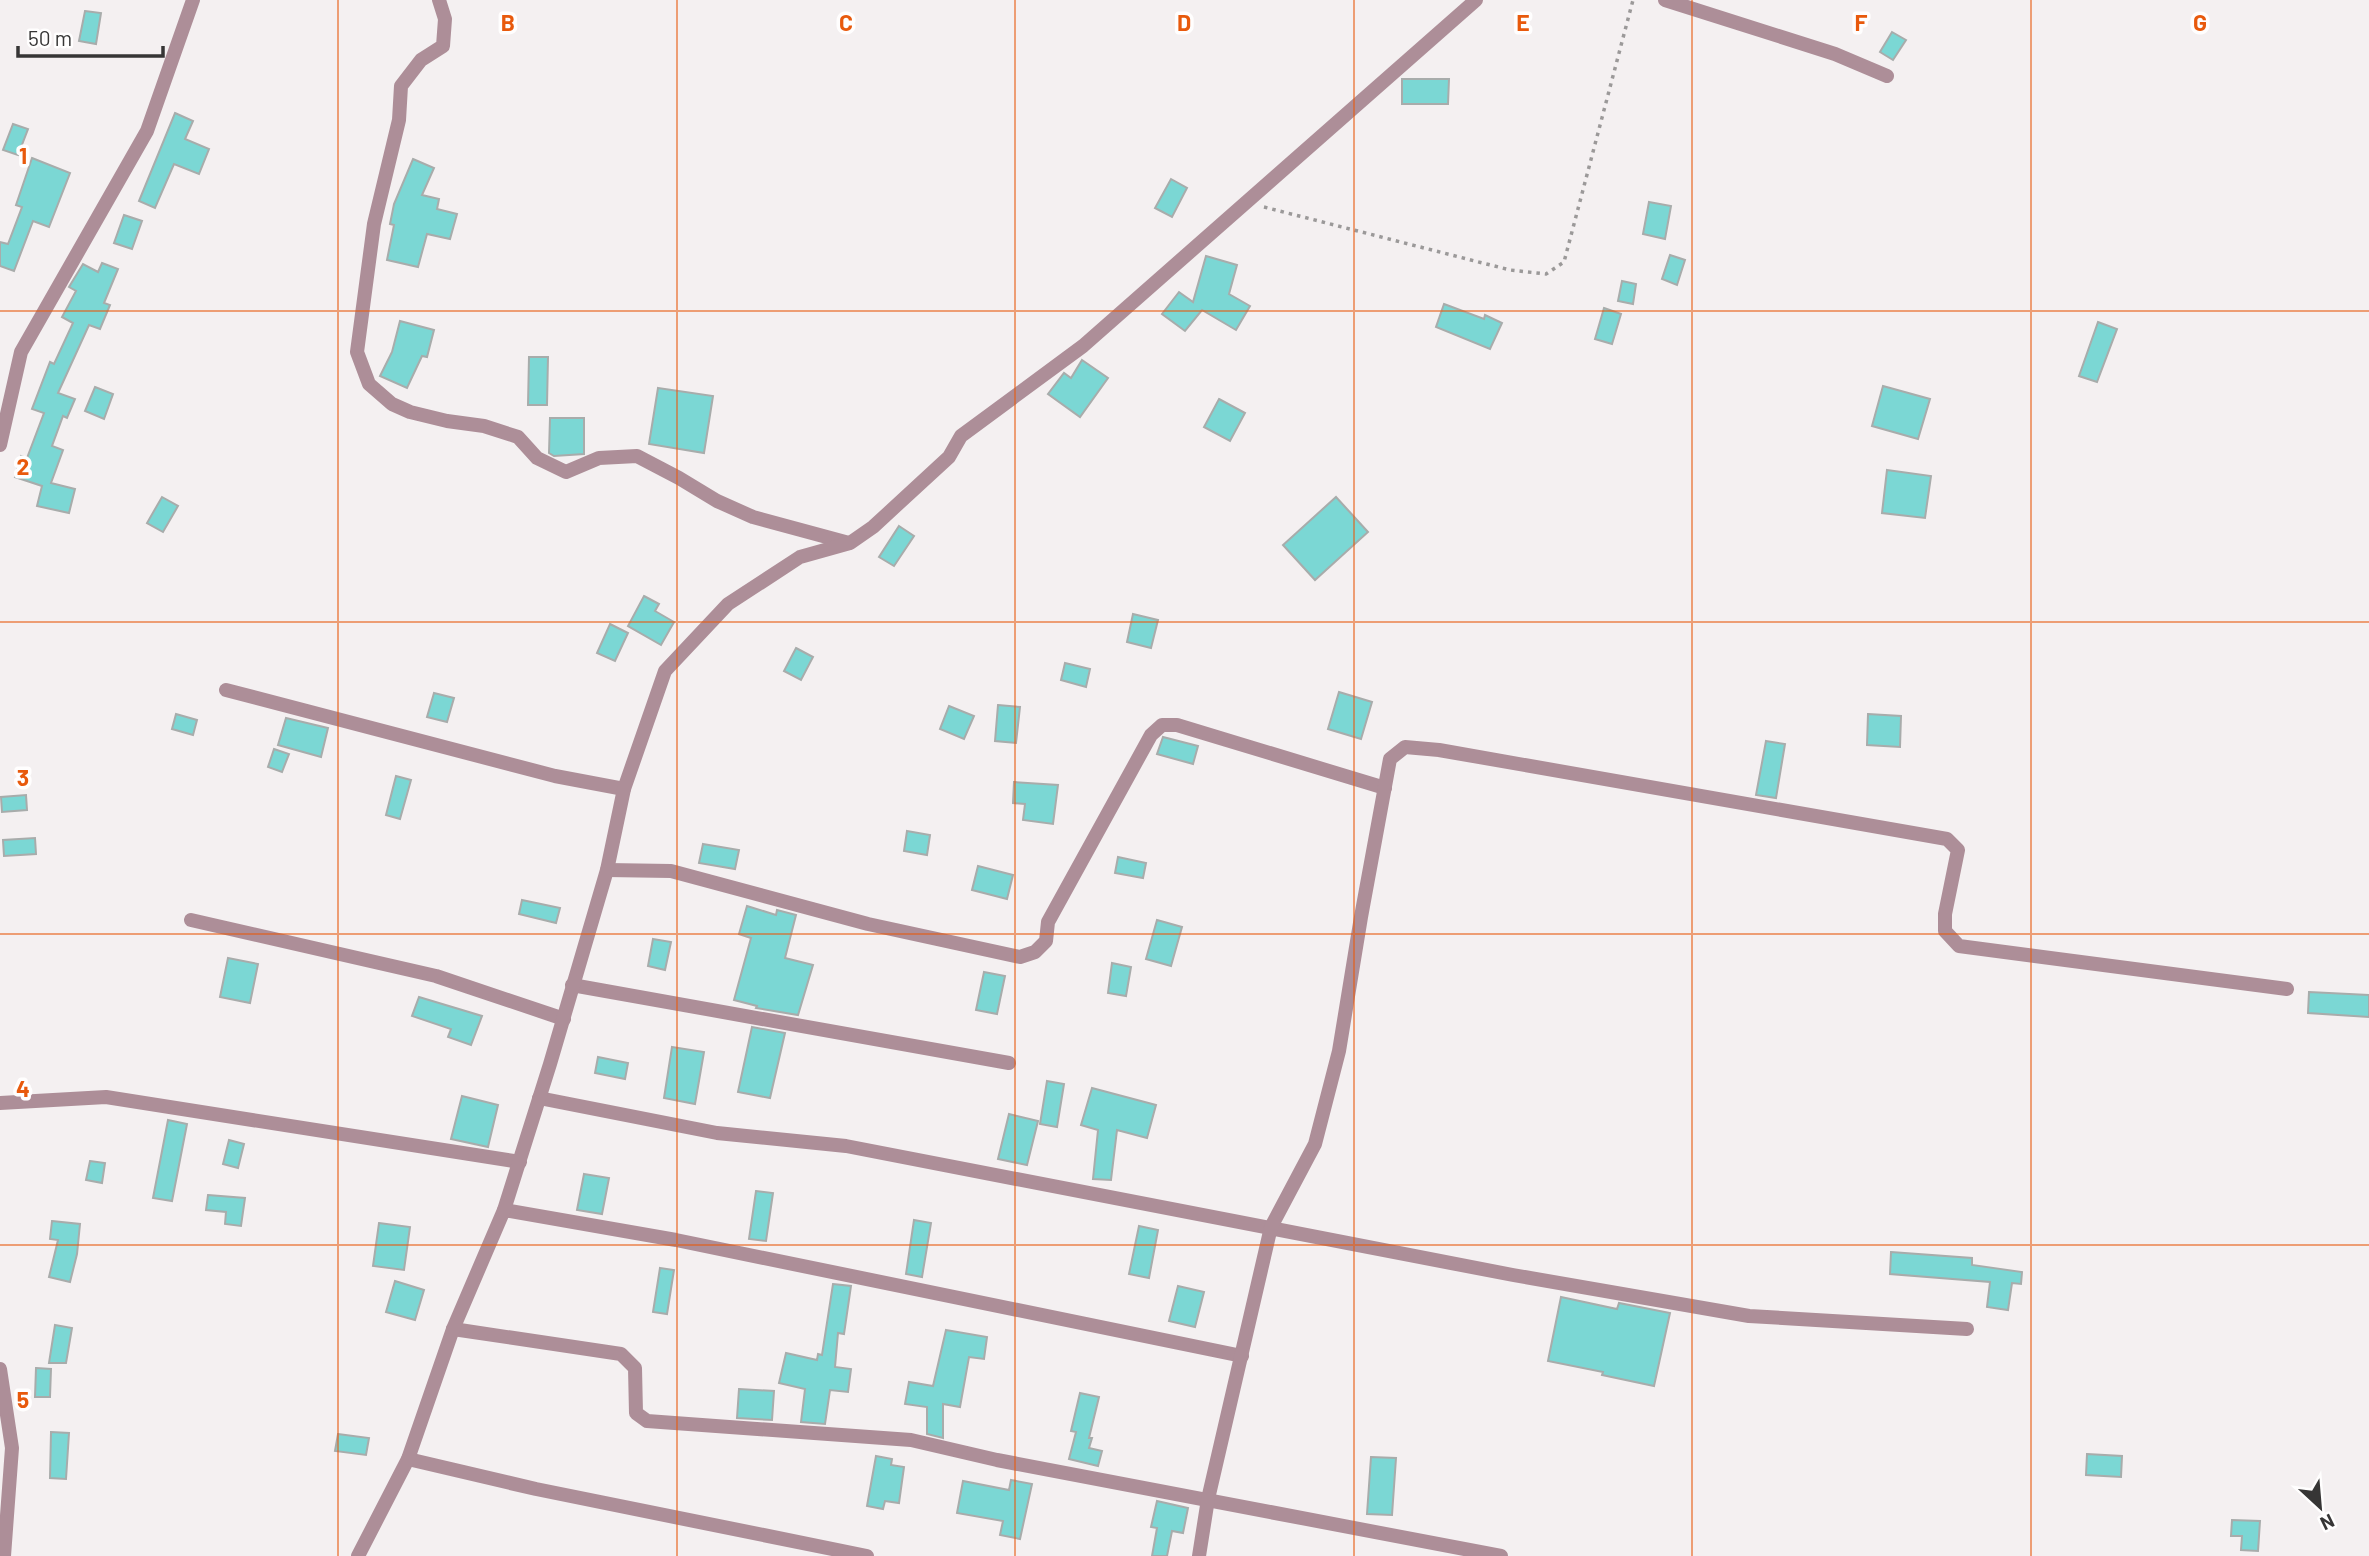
<svg xmlns="http://www.w3.org/2000/svg" width="2369" height="1556" viewBox="0 0 2369 1556" font-family="Barlow,sans-serif">
  <style>
    .building { fill: #7bd7d4; stroke: #a8acab; stroke-width: 2 }
    .lines { fill: none; stroke-linecap: round; stroke-linejoin: round }
    .path { stroke: #9b9999; stroke-width: 3.5; stroke-dasharray: 3.5 5; stroke-linecap: butt }
    .minor { stroke: #ad8e98; stroke-width: 14 }
    .grid { fill: none; stroke: #e8590c; stroke-width: 2; stroke-opacity: 0.55 }
    .grid-label { font-size: 23px; text-anchor: middle; font-weight: bold; fill: #e8590c; stroke: #fffefe; stroke-width: 7; stroke-linejoin: round; paint-order: stroke }
  </style>
  <rect width="100%" height="100%" fill="#f4f0f1"/>
  <g class="building">
    <path d="M 85,11 L 101,13 L 96,44 L 79,41 Z"/>
    <path d="M 1892,32 L 1906,40 L 1893,60 L 1880,52 Z"/>
    <path d="M 1402,79 L 1449,79 L 1448,104 L 1402,104 Z"/>
    <path d="M 175,113 L 193,121 L 185,139 L 209,149 L 199,174 L 174,164 L 155,208 L 139,201 Z"/>
    <path d="M 13,124 L 28,129 L 18,155 L 3,150 Z"/>
    <path d="M 32,158 L 70,173 L 49,227 L 33,221 L 14,271 L 0,266 L 0,242 L 8,244 L 22,207 L 16,205 Z"/>
    <path d="M 413,159 L 434,168 L 422,195 L 439,199 L 437,209 L 457,214 L 450,239 L 427,234 L 418,267 L 387,260 L 394,225 L 390,224 L 394,204 Z"/>
    <path d="M 1171,179 L 1187,188 L 1172,217 L 1155,208 Z"/>
    <path d="M 1649,202 L 1671,206 L 1665,239 L 1643,234 Z"/>
    <path d="M 124,215 L 142,221 L 132,249 L 114,243 Z"/>
    <path d="M 1670,255 L 1685,260 L 1677,285 L 1662,279 Z"/>
    <path d="M 1206,256 L 1237,265 L 1229,294 L 1250,306 L 1236,330 L 1202,310 L 1185,331 L 1162,314 L 1179,292 L 1193,302 Z"/>
    <path d="M 102,263 L 118,269 L 104,303 L 110,305 L 100,329 L 89,325 L 58,393 L 75,399 L 67,418 L 63,416 L 52,446 L 63,450 L 51,483 L 75,489 L 69,513 L 37,506 L 42,486 L 15,477 L 21,456 L 27,458 L 44,413 L 32,409 L 50,362 L 54,364 L 73,323 L 62,317 L 76,291 L 69,287 L 83,264 L 98,272 Z"/>
    <path d="M 1622,281 L 1636,284 L 1633,304 L 1618,301 Z"/>
    <path d="M 1444,304 L 1484,319 L 1485,315 L 1502,323 L 1490,349 L 1436,327 Z"/>
    <path d="M 1604,308 L 1621,314 L 1612,344 L 1595,339 Z"/>
    <path d="M 400,321 L 434,330 L 427,357 L 422,356 L 407,388 L 380,376 L 392,352 Z"/>
    <path d="M 2098,322 L 2117,329 L 2097,382 L 2079,376 Z"/>
    <path d="M 529,357 L 548,357 L 547,405 L 528,405 Z"/>
    <path d="M 1082,360 L 1108,378 L 1080,417 L 1048,394 L 1064,373 L 1071,378 Z"/>
    <path d="M 1883,386 L 1930,399 L 1918,439 L 1872,426 Z"/>
    <path d="M 95,387 L 113,394 L 104,419 L 85,411 Z"/>
    <path d="M 658,388 L 713,396 L 704,453 L 649,444 Z"/>
    <path d="M 1219,399 L 1245,413 L 1230,441 L 1204,427 Z"/>
    <path d="M 550,418 L 584,418 L 584,454 L 554,456 L 549,453 Z"/>
    <path d="M 1887,470 L 1931,476 L 1925,518 L 1882,513 Z"/>
    <path d="M 162,497 L 178,506 L 163,532 L 147,523 Z"/>
    <path d="M 1336,497 L 1368,532 L 1315,580 L 1283,545 Z"/>
    <path d="M 899,526 L 914,536 L 894,566 L 879,557 Z"/>
    <path d="M 644,596 L 659,604 L 655,611 L 674,622 L 661,645 L 628,626 Z"/>
    <path d="M 1133,614 L 1158,620 L 1151,648 L 1127,642 Z"/>
    <path d="M 610,624 L 628,633 L 615,661 L 597,653 Z"/>
    <path d="M 796,648 L 813,657 L 801,680 L 784,671 Z"/>
    <path d="M 1065,663 L 1090,669 L 1086,687 L 1061,680 Z"/>
    <path d="M 1339,692 L 1372,702 L 1361,739 L 1328,729 Z"/>
    <path d="M 434,693 L 454,698 L 447,722 L 427,717 Z"/>
    <path d="M 998,705 L 1020,707 L 1016,743 L 995,741 Z"/>
    <path d="M 949,706 L 974,716 L 964,739 L 940,729 Z"/>
    <path d="M 176,714 L 197,720 L 193,735 L 172,729 Z"/>
    <path d="M 1868,714 L 1901,716 L 1900,747 L 1867,745 Z"/>
    <path d="M 286,718 L 328,728 L 321,757 L 278,745 Z"/>
    <path d="M 1163,737 L 1198,746 L 1193,764 L 1157,754 Z"/>
    <path d="M 1766,741 L 1785,744 L 1776,798 L 1756,795 Z"/>
    <path d="M 274,749 L 289,754 L 282,772 L 268,767 Z"/>
    <path d="M 396,776 L 411,780 L 400,819 L 386,815 Z"/>
    <path d="M 1014,782 L 1058,785 L 1053,824 L 1023,820 L 1025,804 L 1013,803 Z"/>
    <path d="M 26,795 L 27,810 L 2,812 L 1,797 Z"/>
    <path d="M 907,831 L 930,835 L 927,855 L 904,851 Z"/>
    <path d="M 35,838 L 36,854 L 4,856 L 3,840 Z"/>
    <path d="M 703,844 L 739,850 L 735,869 L 699,863 Z"/>
    <path d="M 1118,857 L 1146,863 L 1143,878 L 1115,873 Z"/>
    <path d="M 978,866 L 1013,875 L 1007,899 L 972,890 Z"/>
    <path d="M 522,900 L 560,908 L 556,923 L 519,914 Z"/>
    <path d="M 747,906 L 776,915 L 777,910 L 796,915 L 785,958 L 813,965 L 798,1015 L 756,1008 L 757,1006 L 734,1000 L 751,938 L 739,934 Z"/>
    <path d="M 1157,920 L 1182,927 L 1171,966 L 1146,959 Z"/>
    <path d="M 653,939 L 671,942 L 665,970 L 648,966 Z"/>
    <path d="M 228,958 L 258,964 L 250,1003 L 220,997 Z"/>
    <path d="M 1112,963 L 1131,967 L 1126,996 L 1108,993 Z"/>
    <path d="M 984,972 L 1005,976 L 997,1014 L 976,1010 Z"/>
    <path d="M 2309,992 L 2369,995 L 2369,1017 L 2308,1013 Z"/>
    <path d="M 419,997 L 482,1016 L 471,1045 L 448,1037 L 451,1029 L 412,1016 Z"/>
    <path d="M 752,1027 L 785,1033 L 770,1098 L 738,1092 Z"/>
    <path d="M 672,1047 L 704,1052 L 695,1104 L 664,1098 Z"/>
    <path d="M 598,1057 L 628,1063 L 625,1079 L 595,1073 Z"/>
    <path d="M 1047,1081 L 1064,1084 L 1057,1127 L 1040,1124 Z"/>
    <path d="M 1092,1088 L 1156,1105 L 1147,1138 L 1117,1130 L 1111,1180 L 1093,1179 L 1098,1130 L 1081,1125 Z"/>
    <path d="M 462,1096 L 498,1105 L 488,1147 L 451,1139 Z"/>
    <path d="M 1009,1114 L 1038,1121 L 1027,1165 L 998,1159 Z"/>
    <path d="M 168,1120 L 187,1124 L 172,1201 L 153,1198 Z"/>
    <path d="M 229,1140 L 244,1144 L 238,1168 L 223,1164 Z"/>
    <path d="M 90,1161 L 105,1163 L 102,1183 L 86,1180 Z"/>
    <path d="M 584,1174 L 609,1178 L 602,1214 L 577,1210 Z"/>
    <path d="M 756,1191 L 773,1193 L 766,1241 L 749,1239 Z"/>
    <path d="M 208,1195 L 245,1198 L 241,1226 L 225,1224 L 226,1212 L 206,1210 Z"/>
    <path d="M 914,1220 L 931,1223 L 922,1277 L 906,1274 Z"/>
    <path d="M 52,1221 L 80,1224 L 77,1254 L 70,1282 L 49,1277 L 58,1240 L 50,1239 Z"/>
    <path d="M 379,1223 L 410,1227 L 404,1270 L 373,1266 Z"/>
    <path d="M 1139,1226 L 1158,1230 L 1149,1278 L 1129,1274 Z"/>
    <path d="M 1891,1252 L 1972,1258 L 1972,1265 L 2022,1272 L 2021,1284 L 2012,1283 L 2008,1310 L 1987,1307 L 1990,1282 L 1890,1274 Z"/>
    <path d="M 660,1268 L 674,1270 L 667,1314 L 653,1312 Z"/>
    <path d="M 395,1281 L 424,1290 L 415,1320 L 386,1312 Z"/>
    <path d="M 833,1284 L 851,1286 L 844,1334 L 838,1333 L 835,1367 L 851,1369 L 848,1392 L 830,1390 L 825,1424 L 801,1422 L 805,1389 L 779,1383 L 786,1353 L 817,1360 L 818,1354 L 822,1355 Z"/>
    <path d="M 1178,1286 L 1204,1292 L 1195,1327 L 1169,1321 Z"/>
    <path d="M 1561,1297 L 1617,1309 L 1619,1303 L 1670,1313 L 1654,1386 L 1602,1375 L 1603,1372 L 1548,1361 Z"/>
    <path d="M 55,1325 L 72,1328 L 66,1363 L 49,1363 Z"/>
    <path d="M 946,1330 L 987,1337 L 984,1359 L 969,1357 L 960,1407 L 943,1404 L 943,1438 L 927,1434 L 927,1407 L 905,1404 L 909,1382 L 933,1386 Z"/>
    <path d="M 36,1368 L 51,1369 L 50,1397 L 35,1397 Z"/>
    <path d="M 739,1389 L 774,1391 L 772,1420 L 737,1418 Z"/>
    <path d="M 1080,1393 L 1099,1397 L 1089,1438 L 1092,1438 L 1089,1448 L 1102,1451 L 1098,1466 L 1069,1459 L 1076,1432 L 1071,1431 Z"/>
    <path d="M 51,1432 L 69,1433 L 66,1479 L 50,1478 Z"/>
    <path d="M 338,1434 L 369,1438 L 366,1455 L 335,1451 Z"/>
    <path d="M 2087,1454 L 2122,1456 L 2121,1477 L 2086,1475 Z"/>
    <path d="M 876,1456 L 892,1459 L 891,1465 L 904,1467 L 899,1503 L 885,1501 L 883,1509 L 867,1506 Z"/>
    <path d="M 1371,1457 L 1396,1458 L 1392,1515 L 1367,1514 Z"/>
    <path d="M 1011,1480 L 1032,1484 L 1020,1539 L 1000,1535 L 1003,1521 L 957,1513 L 963,1481 L 1009,1490 Z"/>
    <path d="M 1157,1501 L 1188,1508 L 1183,1533 L 1172,1531 L 1167,1556 L 1152,1556 L 1157,1528 L 1151,1527 Z"/>
    <path d="M 2232,1520 L 2260,1521 L 2258,1551 L 2241,1550 L 2242,1536 L 2231,1536 Z"/>
  </g>
  <g class="lines">
    <path class="path" d="M 1264,207 L 1510,270 L 1546,274 L 1564,262 L 1633,0"/>
    <g class="minor">
      <path d="M 439,0 L 445,19 L 443,46 L 421,60 L 401,86 L 399,120 L 374,224 L 357,352 L 369,384 L 392,404 L 410,412 L 447,421 L 484,426 L 518,437 L 537,458 L 566,472 L 599,458 L 637,456 L 679,478 L 717,501 L 753,517 L 849,543"/>
      <path d="M 1665,0 L 1835,54 L 1887,76"/>
      <path d="M 0,445 L 21,352 L 147,131 L 193,0"/>
      <path d="M 226,690 L 555,776 L 624,789"/>
      <path d="M 607,870 L 671,871 L 868,924 L 1020,957 L 1035,952 L 1046,941 L 1048,922 L 1151,735 L 1162,725 L 1177,725 L 1385,788"/>
      <path d="M 191,920 L 436,976 L 564,1019"/>
      <path d="M 572,985 L 1009,1063"/>
      <path d="M 539,1098 L 717,1133 L 846,1146 L 1513,1275 L 1749,1316 L 1967,1329"/>
      <path d="M 0,1103 L 106,1097 L 520,1162"/>
      <path d="M 504,1210 L 676,1240 L 1242,1356"/>
      <path d="M 453,1329 L 621,1354 L 635,1368 L 636,1413 L 647,1421 L 911,1440 L 997,1460 L 1501,1556"/>
      <path d="M 0,1369 L 12,1448 L 4,1556"/>
      <path d="M 408,1459 L 536,1489 L 867,1556"/>
      <path d="M 358,1556 L 408,1459 L 453,1329 L 504,1210 L 550,1064 L 607,870 L 624,789 L 665,671 L 728,604 L 800,557 L 850,543 L 873,527 L 949,457 L 961,436 L 1083,346 L 1476,0"/>
      <path d="M 1199,1556 L 1208,1499 L 1271,1227 L 1315,1144 L 1339,1051 L 1361,917 L 1390,759 L 1405,747 L 1439,750 L 1947,839 L 1958,850 L 1945,914 L 1945,931 L 1959,946 L 2287,989"/>
    </g>
  </g>
  <path class="grid" d="M 338,0 L 338,1556M 677,0 L 677,1556M 1015,0 L 1015,1556M 1354,0 L 1354,1556M 1692,0 L 1692,1556M 2031,0 L 2031,1556M 0,311 L 2369,311M 0,622 L 2369,622M 0,934 L 2369,934M 0,1245 L 2369,1245"/>
  <g class="grid-label">
    <text x="508" y="31">B</text>
    <text x="846" y="31">C</text>
    <text x="1184" y="31">D</text>
    <text x="1523" y="31">E</text>
    <text x="1861" y="31">F</text>
    <text x="2200" y="31">G</text>
    <text x="23" y="164">1</text>
    <text x="23" y="475">2</text>
    <text x="23" y="786">3</text>
    <text x="23" y="1097">4</text>
    <text x="23" y="1408">5</text>
  </g>
  <g transform="translate(2320 1507) rotate(154)" stroke="#fffefe" stroke-width="5" paint-order="stroke">
  <path d="M0-5L12 26L0 18L-12 26Z" fill="#363535"/>
  <text y="-10" font-size="19" font-weight="bold" text-anchor="middle" fill="#363535">N</text>
  </g>
  <path d="M18 46v10h145v-10" fill="none" stroke="#363535" stroke-width="3.5"/>
  <text x="28" y="46" font-size="21" fill="#363535" stroke="#fffefe" stroke-width="5" paint-order="stroke">50 m</text>
</svg>
